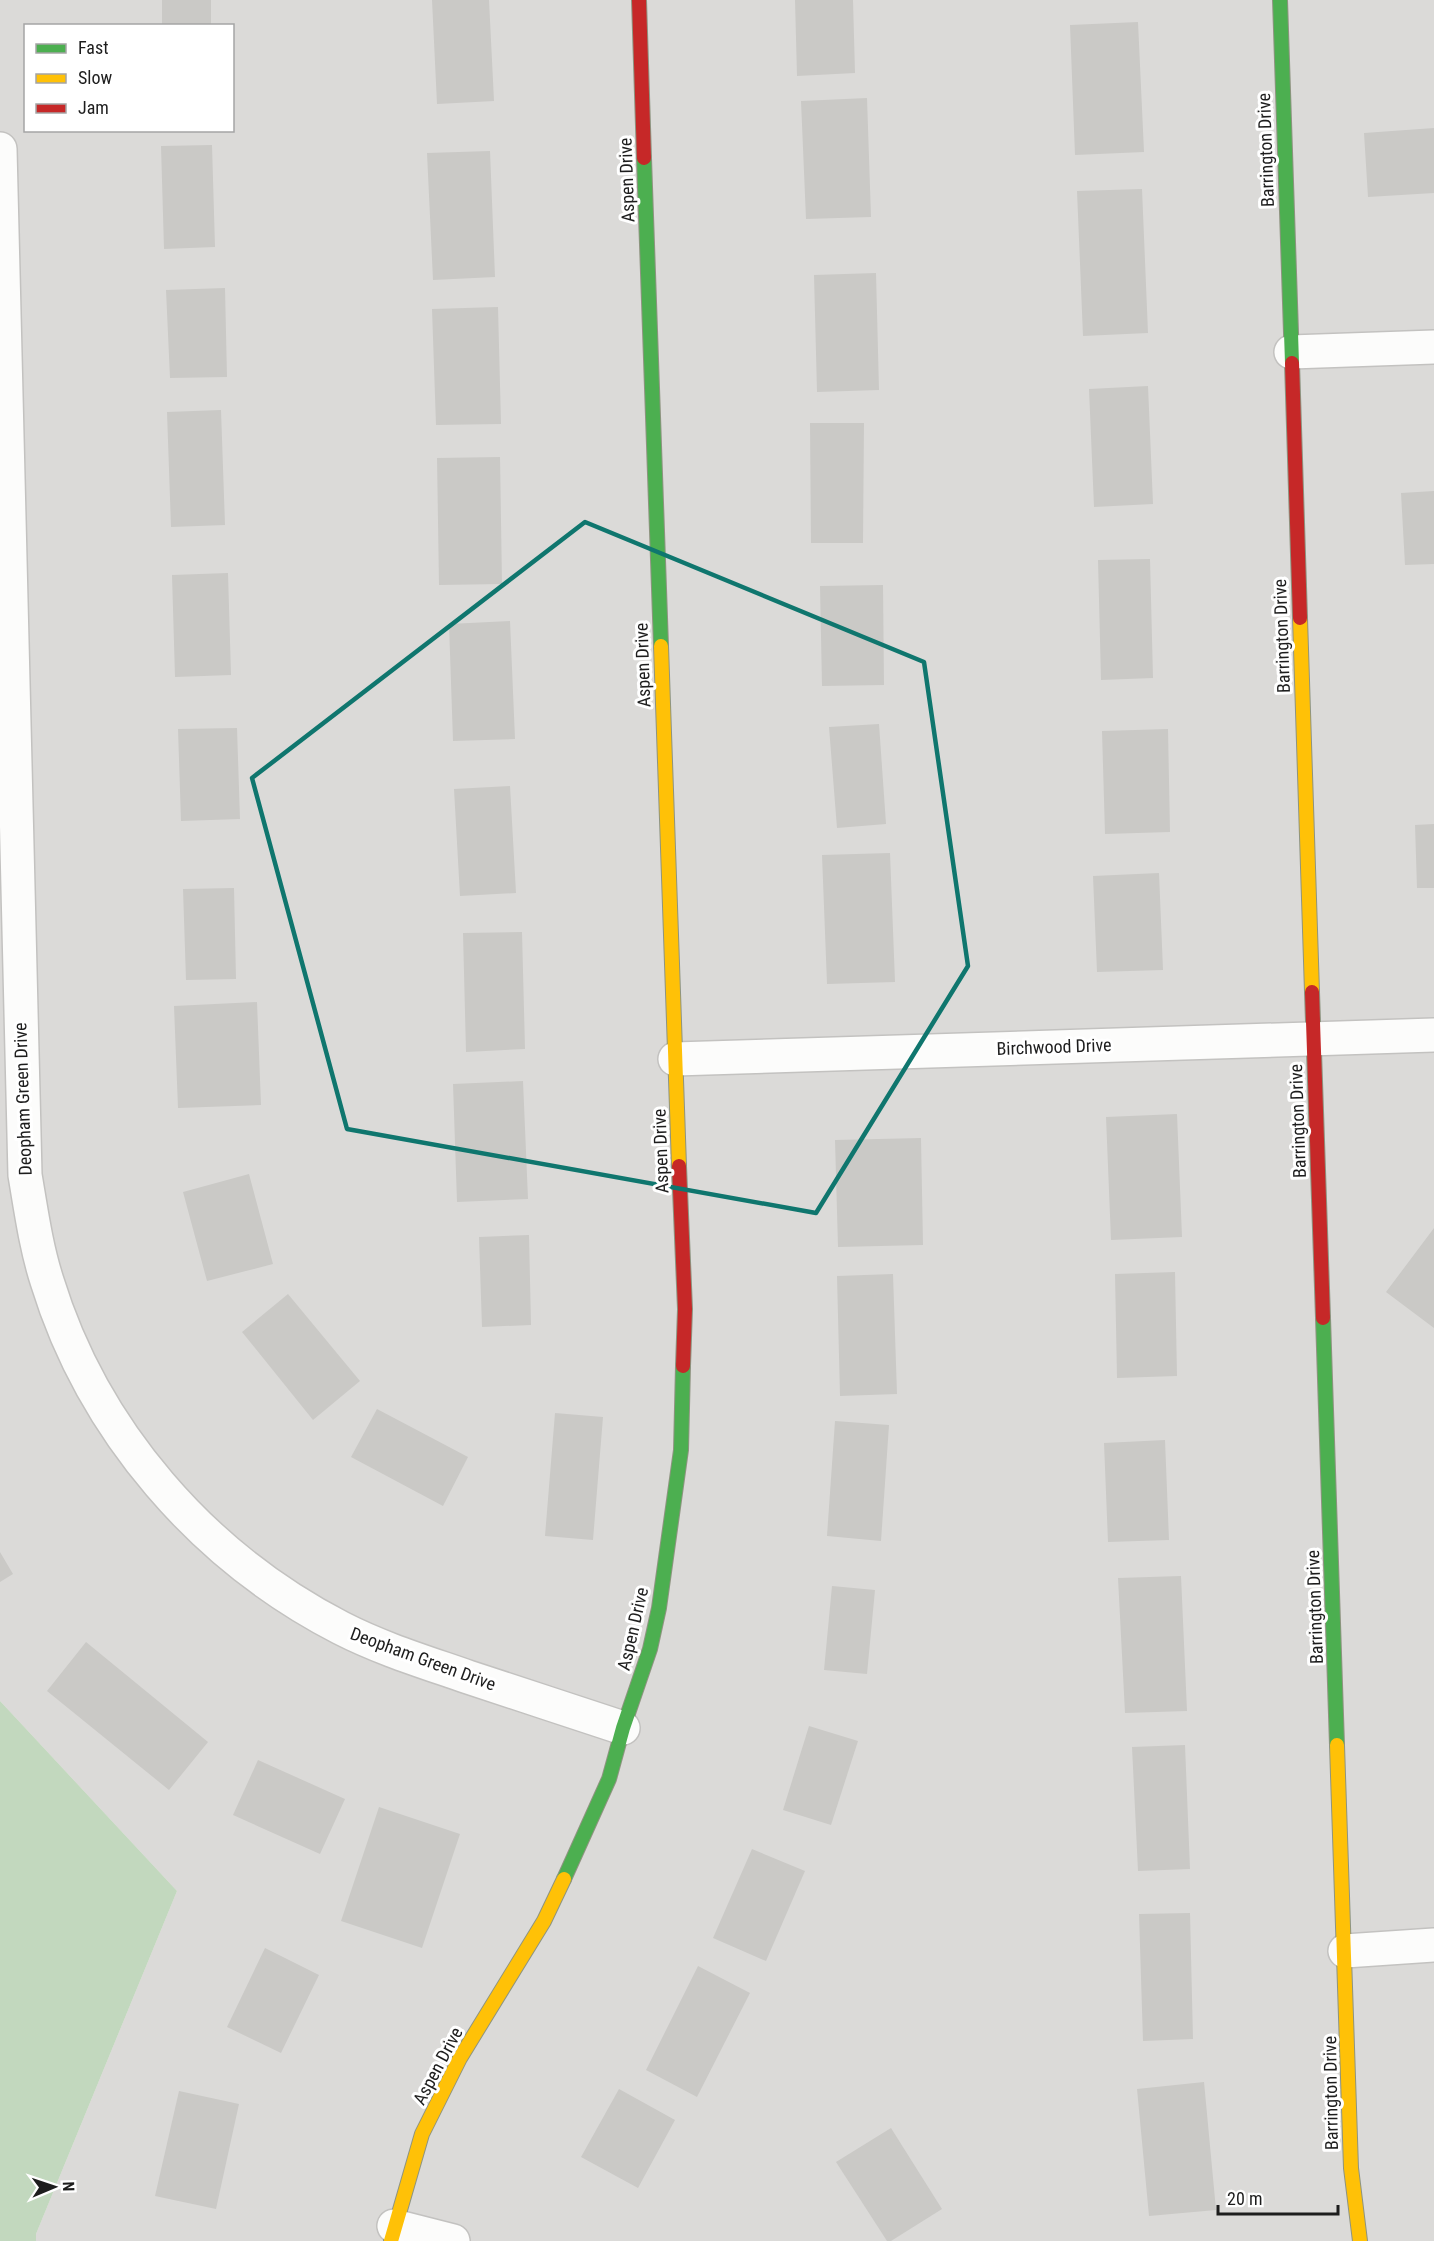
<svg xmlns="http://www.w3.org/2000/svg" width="1434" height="2241" viewBox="0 0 1434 2241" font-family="'Roboto Condensed',sans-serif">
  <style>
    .residential { fill: #dbdad8; fill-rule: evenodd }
    .forest { fill: #c2d8be }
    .building { fill: #cac9c6 }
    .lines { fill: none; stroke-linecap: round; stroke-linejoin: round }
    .street-casing { stroke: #c3c2c0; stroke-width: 36 }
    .fast-casing { stroke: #8e9480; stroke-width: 16 }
    .slow-casing { stroke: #8e9480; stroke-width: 16 }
    .jam-casing { stroke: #8e9480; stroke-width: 16 }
    .street { stroke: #fcfcfb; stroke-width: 33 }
    .fast { stroke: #4caf50; stroke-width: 14 }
    .slow { stroke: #ffc107; stroke-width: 14 }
    .jam { stroke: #c62828; stroke-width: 14 }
    .marked { fill: none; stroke: #0f766e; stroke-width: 4.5; stroke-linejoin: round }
    .labels { text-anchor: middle; stroke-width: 6; stroke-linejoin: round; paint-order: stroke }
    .street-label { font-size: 18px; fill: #1d1d1d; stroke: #fff }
  </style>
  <rect width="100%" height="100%" fill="#ecebe6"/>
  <path class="residential" d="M 0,0 L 1434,0 L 1434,2241 L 36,2241 L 36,2234 L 177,1891 L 0,1701 ZM 26,26 L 232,26 L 232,130 L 26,130 Z"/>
  <path class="forest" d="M 0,1701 L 177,1891 L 36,2234 L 36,2241 L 0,2241 Z"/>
  <g class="building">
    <rect x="162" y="0" width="49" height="26"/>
    <path d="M 432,0 L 489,0 L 494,101 L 437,104 Z"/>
    <path d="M 795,0 L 853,0 L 855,73 L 797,76 Z"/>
    <path d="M 1138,22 L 1144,152 L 1075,155 L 1070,25 Z"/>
    <path d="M 867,98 L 871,217 L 806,219 L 801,101 Z"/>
    <path d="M 1434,128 L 1434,193 L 1368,197 L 1364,133 Z"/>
    <path d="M 212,145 L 215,247 L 164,249 L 161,146 Z"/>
    <path d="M 490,151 L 495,277 L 433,280 L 427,153 Z"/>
    <path d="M 1142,189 L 1148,333 L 1083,336 L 1077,191 Z"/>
    <path d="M 876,273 L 879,390 L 817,392 L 814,275 Z"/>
    <path d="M 225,288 L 227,377 L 170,378 L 166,290 Z"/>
    <path d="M 498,307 L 501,424 L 436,425 L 432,309 Z"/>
    <path d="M 1148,386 L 1153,504 L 1094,507 L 1089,389 Z"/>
    <path d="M 221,410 L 225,525 L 171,527 L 167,412 Z"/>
    <path d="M 810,423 L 864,423 L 863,543 L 811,543 Z"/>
    <path d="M 500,457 L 502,584 L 439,585 L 437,458 Z"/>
    <path d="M 1434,491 L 1434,564 L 1405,565 L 1401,493 Z"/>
    <path d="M 1150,559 L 1153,678 L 1101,680 L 1098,560 Z"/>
    <path d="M 228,573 L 231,675 L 175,677 L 172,575 Z"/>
    <path d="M 883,585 L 884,685 L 822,686 L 820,586 Z"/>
    <path d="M 510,621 L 515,739 L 453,741 L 449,624 Z"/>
    <path d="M 879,724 L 886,824 L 837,828 L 829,727 Z"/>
    <path d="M 237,728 L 240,819 L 181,821 L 178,729 Z"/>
    <path d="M 1168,729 L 1170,832 L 1105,834 L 1102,731 Z"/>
    <path d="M 510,786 L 516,893 L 460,896 L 454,789 Z"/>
    <path d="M 1434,824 L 1434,888 L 1417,888 L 1415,825 Z"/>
    <path d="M 890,853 L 895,982 L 827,984 L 822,855 Z"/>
    <path d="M 1159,873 L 1163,970 L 1097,972 L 1093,876 Z"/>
    <path d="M 234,888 L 236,979 L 186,980 L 183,889 Z"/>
    <path d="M 522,932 L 525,1049 L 466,1052 L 463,933 Z"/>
    <path d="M 257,1002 L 261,1105 L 178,1108 L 174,1006 Z"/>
    <path d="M 523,1081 L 528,1199 L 457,1202 L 453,1084 Z"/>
    <path d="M 1177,1114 L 1182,1237 L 1111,1240 L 1106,1117 Z"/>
    <path d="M 921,1138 L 923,1245 L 838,1247 L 835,1140 Z"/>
    <path d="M 249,1174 L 273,1264 L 207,1281 L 183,1192 Z"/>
    <path d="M 1434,1228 L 1434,1328 L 1386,1292 Z"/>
    <path d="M 529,1235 L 531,1325 L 482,1327 L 479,1237 Z"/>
    <path d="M 1175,1272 L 1177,1376 L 1117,1378 L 1115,1274 Z"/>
    <path d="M 893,1274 L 897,1394 L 840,1396 L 837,1276 Z"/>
    <path d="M 288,1294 L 360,1381 L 313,1420 L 242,1332 Z"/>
    <path d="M 377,1409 L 468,1457 L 443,1506 L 351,1457 Z"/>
    <path d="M 555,1413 L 603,1417 L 593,1540 L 545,1536 Z"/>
    <path d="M 835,1421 L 889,1425 L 881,1541 L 827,1536 Z"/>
    <path d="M 1165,1440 L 1169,1540 L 1108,1542 L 1104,1443 Z"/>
    <path d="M 0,1552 L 13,1574 L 0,1582 Z"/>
    <path d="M 1181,1576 L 1187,1711 L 1125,1713 L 1118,1578 Z"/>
    <path d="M 832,1586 L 875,1590 L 867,1674 L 824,1670 Z"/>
    <path d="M 86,1642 L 208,1742 L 169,1790 L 47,1691 Z"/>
    <path d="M 809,1726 L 858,1741 L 831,1825 L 783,1810 Z"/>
    <path d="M 1185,1745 L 1190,1869 L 1138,1871 L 1132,1747 Z"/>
    <path d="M 258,1760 L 345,1799 L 320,1854 L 233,1815 Z"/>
    <path d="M 379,1807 L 460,1834 L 422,1948 L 341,1921 Z"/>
    <path d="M 752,1849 L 805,1871 L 766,1961 L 713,1938 Z"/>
    <path d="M 1190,1913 L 1193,2039 L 1143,2041 L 1139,1914 Z"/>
    <path d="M 265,1948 L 319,1975 L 281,2053 L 227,2027 Z"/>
    <path d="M 698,1966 L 750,1993 L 697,2097 L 646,2070 Z"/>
    <path d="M 1204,2082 L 1216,2210 L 1149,2216 L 1137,2089 Z"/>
    <path d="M 619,2089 L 675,2120 L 638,2188 L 581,2157 Z"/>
    <path d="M 179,2091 L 239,2104 L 216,2209 L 155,2196 Z"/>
    <path d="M 891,2128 L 942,2209 L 891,2241 L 887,2241 L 836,2162 Z"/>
  </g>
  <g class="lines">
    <defs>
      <g id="street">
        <path d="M 0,149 L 25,1175 C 31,1210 36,1247 47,1281 C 93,1431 203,1557 341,1628 C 382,1649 425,1662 468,1677 C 520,1694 571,1711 623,1728"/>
        <path d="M 1291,352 L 1434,347"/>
        <path d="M 675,1059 L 1434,1035"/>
        <path d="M 1345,1951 L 1434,1945"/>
        <path d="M 394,2226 L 453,2241"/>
      </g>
      <g id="fast">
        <path d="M 1280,0 L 1292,363"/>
        <path d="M 644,158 L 661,646"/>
        <path d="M 1323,1318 L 1337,1745"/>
        <path d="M 564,1879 L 609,1779 L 623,1728 L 650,1649 L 659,1608 L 681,1450 L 683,1366"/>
      </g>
      <g id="slow">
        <path d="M 1300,618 L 1312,992"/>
        <path d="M 661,646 L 679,1166"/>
        <path d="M 1337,1745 L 1351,2168 L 1360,2241"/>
        <path d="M 391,2241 L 422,2134 L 460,2058 L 544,1921 L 564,1879"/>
      </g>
      <g id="jam">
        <path d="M 639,0 L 644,158"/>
        <path d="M 1292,363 L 1300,618"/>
        <path d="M 1312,992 L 1323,1318"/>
        <path d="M 679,1166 L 685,1309 L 683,1366"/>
      </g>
    </defs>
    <use href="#street" class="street-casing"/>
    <use href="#fast" class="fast-casing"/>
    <use href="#slow" class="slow-casing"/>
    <use href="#jam" class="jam-casing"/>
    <use href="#street" class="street"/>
    <use href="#fast" class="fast"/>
    <use href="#slow" class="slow"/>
    <use href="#jam" class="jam"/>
  </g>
  <path class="marked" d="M 585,522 L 924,662 L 968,966 L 816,1213 L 347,1129 L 252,778 Z"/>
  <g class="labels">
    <g class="street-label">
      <text transform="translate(1266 150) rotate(-92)" y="6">Barrington Drive</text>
      <text transform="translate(627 180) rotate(-92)" y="6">Aspen Drive</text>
      <text transform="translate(1282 636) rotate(-92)" y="6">Barrington Drive</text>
      <text transform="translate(643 665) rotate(-92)" y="6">Aspen Drive</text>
      <text transform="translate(1054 1047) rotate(-2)" y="6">Birchwood Drive</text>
      <text transform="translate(23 1099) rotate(-92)" y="6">Deopham Green Drive</text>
      <text transform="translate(1298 1121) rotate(-92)" y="6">Barrington Drive</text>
      <text transform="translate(661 1151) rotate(-92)" y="6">Aspen Drive</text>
      <text transform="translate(1315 1607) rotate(-92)" y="6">Barrington Drive</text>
      <text transform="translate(633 1629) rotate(-77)" y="6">Aspen Drive</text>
      <text transform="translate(423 1659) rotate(20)" y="6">Deopham Green Drive</text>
      <text transform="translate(438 2066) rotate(-62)" y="6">Aspen Drive</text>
      <text transform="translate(1331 2093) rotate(-91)" y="6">Barrington Drive</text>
    </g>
  </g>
  <rect x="24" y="24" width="210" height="108" fill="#ffffff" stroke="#a5a5a5" stroke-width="1.5"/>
  <rect x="36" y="44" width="30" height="9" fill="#4caf50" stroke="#a5a5a5" stroke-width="1.5"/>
  <text x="78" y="54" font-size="18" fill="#1d1d1d">Fast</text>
  <rect x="36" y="74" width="30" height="9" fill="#ffc107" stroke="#a5a5a5" stroke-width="1.5"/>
  <text x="78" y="84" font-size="18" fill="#1d1d1d">Slow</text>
  <rect x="36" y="104" width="30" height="9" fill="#c62828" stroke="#a5a5a5" stroke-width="1.5"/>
  <text x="78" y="114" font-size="18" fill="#1d1d1d">Jam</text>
  <g transform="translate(54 2187) rotate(88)" stroke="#ffffff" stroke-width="4.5" paint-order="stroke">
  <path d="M0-4.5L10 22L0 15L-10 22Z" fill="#1d1d1d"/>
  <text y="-9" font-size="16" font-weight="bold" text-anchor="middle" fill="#1d1d1d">N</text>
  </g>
  <path d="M1218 2205v9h120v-9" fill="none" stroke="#1d1d1d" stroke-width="3"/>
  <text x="1227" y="2205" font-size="18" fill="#1d1d1d" stroke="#ffffff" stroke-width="4.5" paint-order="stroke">20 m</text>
</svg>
